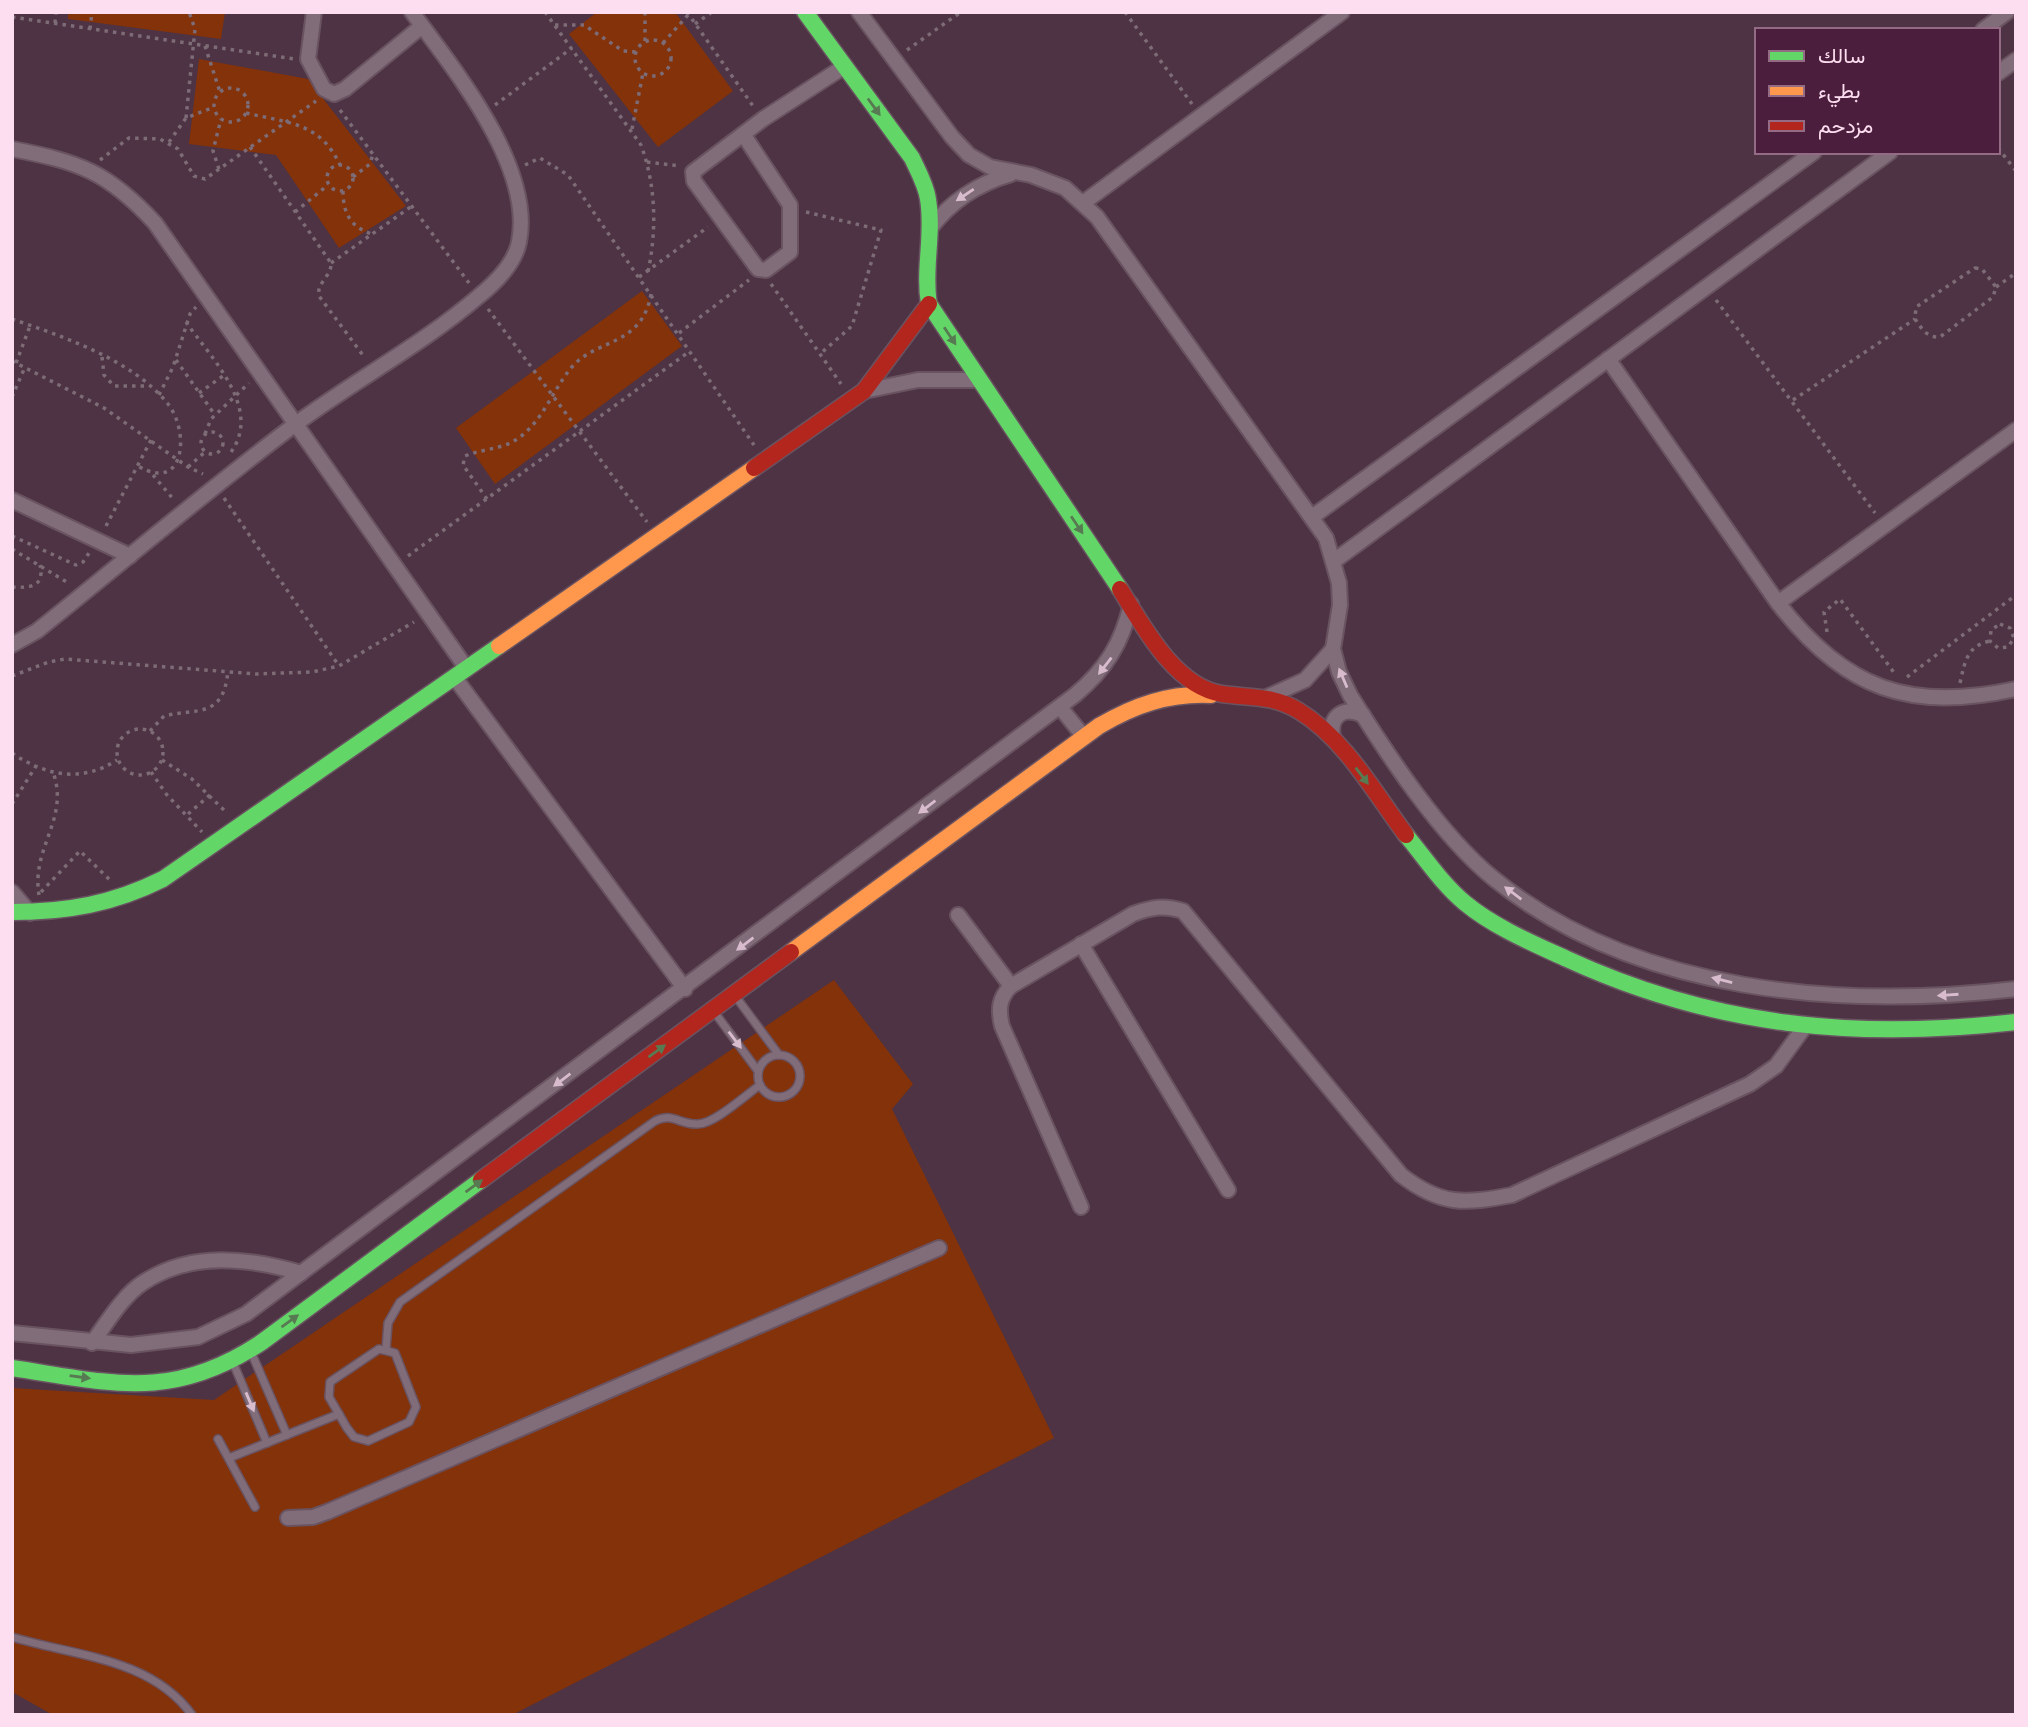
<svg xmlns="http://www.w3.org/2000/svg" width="2028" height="1727" viewBox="0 0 2028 1727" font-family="'Asap Condensed',Vazirmatn,sans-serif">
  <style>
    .green { fill: #843209 }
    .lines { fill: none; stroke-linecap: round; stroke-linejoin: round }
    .lane-casing { stroke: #6a5361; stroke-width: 10 }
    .street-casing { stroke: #6a5361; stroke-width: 18 }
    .fast-casing { stroke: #6a5361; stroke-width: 19 }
    .slow-casing { stroke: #6a5361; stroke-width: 19 }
    .jam-casing { stroke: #6a5361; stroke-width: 19 }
    .path { stroke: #7d6b76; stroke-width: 3.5; stroke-dasharray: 3.5 5; stroke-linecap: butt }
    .lane { stroke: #816d7a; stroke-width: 7 }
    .street { stroke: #816d7a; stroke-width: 14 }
    .fast { stroke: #63d668; stroke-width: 16 }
    .slow { stroke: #ff974d; stroke-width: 16 }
    .jam { stroke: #b3261e; stroke-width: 16 }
    .oneway { fill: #587a52 }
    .oneway2 { fill: #d8bccd }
  </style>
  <rect width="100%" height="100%" fill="#4d3344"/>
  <g class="green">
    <path d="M 68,12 L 225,12 L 221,39 L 68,19 Z"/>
    <path d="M 597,12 L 675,12 L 733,91 L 658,147 L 569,34 Z"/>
    <path d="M 199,59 L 308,79 L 406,206 L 339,248 L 276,155 L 189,144 Z"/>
    <path d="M 642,291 L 682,346 L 495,484 L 456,428 Z"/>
    <path d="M 834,980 L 913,1084 L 892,1109 L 1054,1438 L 512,1715 L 53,1715 L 12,1692 L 12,1388 L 214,1400 Z"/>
  </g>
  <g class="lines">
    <defs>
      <g id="lane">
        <path d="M 736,997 L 779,1055"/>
        <path d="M 715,1013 L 758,1071"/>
        <circle cx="779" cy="1076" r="21"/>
        <path d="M 379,1349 L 395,1353 L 416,1407 L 409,1422 L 368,1441 L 354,1437 L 347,1428 L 329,1397 L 330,1382 Z"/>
        <path d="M 386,1349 L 388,1323 L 400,1302 L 655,1121 C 672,1112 680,1125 698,1124 C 714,1124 746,1095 760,1085"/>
        <path d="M 251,1352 L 287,1435"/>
        <path d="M 234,1365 L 267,1443"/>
        <path d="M 218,1439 L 255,1507"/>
        <path d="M 229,1458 L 339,1414"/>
        <path d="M 12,1637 C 75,1656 151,1658 192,1715"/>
      </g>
      <g id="street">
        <path d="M 314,12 L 308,59 L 324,89 L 334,94 L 345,89 L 422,26"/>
        <path d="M 859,12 L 952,137 L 969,155 L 990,167 L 1031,175 L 1065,188 L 1097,217 L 1326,538 L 1339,583 L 1340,605 L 1333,649 L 1339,672 L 1350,695 C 1387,754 1440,835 1493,878 C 1635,994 1842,1009 2016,989"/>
        <path d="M 1983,30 L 2007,12"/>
        <path d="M 1998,73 L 2016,60"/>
        <path d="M 743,134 L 790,205 L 790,252 L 766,270 L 758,269 L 694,181 L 693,172 L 697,169 L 763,119 L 845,66"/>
        <path d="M 12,149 C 80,162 108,172 155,223 L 467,669"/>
        <path d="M 1083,203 L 1342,12"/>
        <path d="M 929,230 C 951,201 977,184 1011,174"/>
        <path d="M 1608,359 L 1778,603 C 1845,690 1910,712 2016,689"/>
        <path d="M 864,391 L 918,380 L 979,380"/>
        <path d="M 12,500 L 130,556"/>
        <path d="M 1312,517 L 1814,152"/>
        <path d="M 1334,561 L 1890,152"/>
        <path d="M 1778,603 L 2016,430"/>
        <path d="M 12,645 L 37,631 C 122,563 205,492 293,426 C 353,381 422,345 479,296 C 495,283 515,263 519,242 C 534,166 454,70 412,12"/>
        <path d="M 455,678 L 685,989"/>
        <path d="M 1267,697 L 1305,680 L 1333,649"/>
        <path d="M 1060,707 L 1084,737"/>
        <path d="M 1333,737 C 1329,716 1343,706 1363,715"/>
        <path d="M 12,892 L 30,913"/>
        <path d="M 958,915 L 1011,986"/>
        <path d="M 1081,944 L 1228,1190"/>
        <path d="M 1081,1207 L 1002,1026 C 998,1009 999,998 1011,986 L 1133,914 C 1152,907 1164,905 1183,911 L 1401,1175 C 1441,1206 1464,1204 1512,1195 L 1750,1084 L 1776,1066 L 1803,1029"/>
        <path d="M 12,1333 L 131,1345 L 198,1337 L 246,1314 L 1075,695 C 1106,669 1122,643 1131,604"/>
        <path d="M 92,1343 C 106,1324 123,1295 144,1282 C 192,1251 249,1258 301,1273"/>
        <path d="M 288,1518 L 313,1517 L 327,1512 L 939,1248"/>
      </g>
      <g id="fast">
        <path d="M 805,12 L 912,158 C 918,171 926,185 928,199 C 934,234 923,269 929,304 L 1120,589"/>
        <path d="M 1406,835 C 1425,858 1442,884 1465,903 C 1494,927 1532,943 1567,959 C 1715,1027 1856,1040 2016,1022"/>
        <path d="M 12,912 C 67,912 113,904 163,879 L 499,646"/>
        <path d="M 12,1368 C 112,1383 172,1402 262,1342 L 481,1180"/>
      </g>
      <g id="slow">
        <path d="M 499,646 L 754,468"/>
        <path d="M 791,952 L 1099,726 C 1135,705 1169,693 1211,695"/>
      </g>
      <g id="jam">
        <path d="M 754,468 L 864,391 L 929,304"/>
        <path d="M 1120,589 C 1143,626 1175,687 1222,694 C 1249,698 1274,695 1299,711 C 1345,739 1374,792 1406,835"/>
        <path d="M 481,1180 L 791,952"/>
      </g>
    </defs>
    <use href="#lane" class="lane-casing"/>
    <use href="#street" class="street-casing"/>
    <use href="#fast" class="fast-casing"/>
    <use href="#slow" class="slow-casing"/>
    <use href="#jam" class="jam-casing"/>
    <g class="path">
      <path d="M 545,12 L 641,145 C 656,186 657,229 648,272"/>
      <path d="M 645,12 L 645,42"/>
      <path d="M 687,12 L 753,106"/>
      <path d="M 1125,12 L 1192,104"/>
      <path d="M 12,17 L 294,59"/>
      <path d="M 55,23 L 56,12"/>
      <path d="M 695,24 L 712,12"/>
      <path d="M 555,25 L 584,25 L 623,51 L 636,52"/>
      <path d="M 90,29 L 92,12"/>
      <circle cx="653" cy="58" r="18"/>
      <path d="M 663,43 L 688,15"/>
      <path d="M 205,46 L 220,92"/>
      <path d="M 907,50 L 961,12"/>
      <circle cx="231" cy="105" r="17"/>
      <path d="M 495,105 L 572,48"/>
      <path d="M 340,110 L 469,283"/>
      <path d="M 246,113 C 288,123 320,122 340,165"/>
      <path d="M 186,118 L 195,29 L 189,12"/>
      <path d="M 632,129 L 643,73"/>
      <path d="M 169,142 L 186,118 L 214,107"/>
      <path d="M 250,147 L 331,263 C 332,276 316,283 319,296 L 365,358"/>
      <path d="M 1998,148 L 2016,171"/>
      <path d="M 100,160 L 129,138 L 160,139 L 178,149 L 194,176 L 205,179 L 316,101"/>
      <path d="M 647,162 L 680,166"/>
      <circle cx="340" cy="178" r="13"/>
      <path d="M 525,165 L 540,158 L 568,175 L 754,445"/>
      <path d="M 219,169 L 213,151 L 221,119"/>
      <path d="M 353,177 L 370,164 L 373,154"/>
      <path d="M 343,191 C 343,214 351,227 372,234"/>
      <path d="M 295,212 L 328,185"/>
      <path d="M 806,212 L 881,230 L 852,326 L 820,354"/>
      <path d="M 331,263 L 412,206"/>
      <path d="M 1975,268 L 1982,269 L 1996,287 L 1993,297 L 1940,337 C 1927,338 1922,329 1915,319 L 1916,307 Z"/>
      <path d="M 639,277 L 708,227"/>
      <path d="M 771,284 L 841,384"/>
      <path d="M 1996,287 L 2016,273"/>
      <path d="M 1716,300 L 1875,513"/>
      <path d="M 488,309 L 647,522"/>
      <path d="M 12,319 C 64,337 133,360 168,404 C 190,432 185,494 138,466"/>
      <path d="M 186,322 C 210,357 263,408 231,452"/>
      <path d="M 679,333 L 749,280"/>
      <path d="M 102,357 L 104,375 L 114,386 L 147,386"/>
      <path d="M 176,360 L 215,415"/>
      <path d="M 12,361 L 104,408 L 188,467 L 203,474"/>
      <path d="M 16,363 L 30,326"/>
      <path d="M 199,393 L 223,376"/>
      <path d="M 159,395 L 173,367 L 190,314 L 196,307"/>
      <path d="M 12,397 L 25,367"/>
      <path d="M 1793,400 L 1915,319"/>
      <circle cx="212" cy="443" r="11"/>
      <path d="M 205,434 L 211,419 L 249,383"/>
      <path d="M 188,467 L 205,452"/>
      <path d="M 153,475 L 174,500"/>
      <path d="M 224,498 L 339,666"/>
      <path d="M 487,499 L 463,465 L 465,456 C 484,448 503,450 520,437 C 543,420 553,390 571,368 C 596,338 642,347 651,294"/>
      <path d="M 106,526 L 151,440"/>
      <path d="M 12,536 L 76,565 L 83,562 L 89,553"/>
      <path d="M 12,549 L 70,584"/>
      <path d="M 408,556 L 690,351"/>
      <path d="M 12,587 C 30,588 45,587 40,565"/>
      <path d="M 2000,624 L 2010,628 L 2014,638 L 2008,647 L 1998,648 L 1990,641 L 1991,630 Z"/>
      <path d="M 1827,632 L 1824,612 L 1840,599 L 1895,674"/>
      <path d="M 12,676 L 49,662 L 65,659 L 256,674 L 312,672 L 339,666 L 414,622"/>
      <path d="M 1907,677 L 2016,595"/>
      <path d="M 1960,683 C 1965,661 1967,646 1990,641"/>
      <circle cx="140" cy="752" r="23"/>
      <path d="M 150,731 L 164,716 C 197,708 224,719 228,670"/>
      <path d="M 12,753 C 46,776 82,783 117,760"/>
      <path d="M 162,760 L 192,779 L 227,813"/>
      <path d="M 151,772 L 167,795 L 202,832"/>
      <path d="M 12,804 L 36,766"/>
      <path d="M 188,814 L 210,795"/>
      <path d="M 41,892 L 80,851 L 112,882"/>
      <path d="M 39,895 C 31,847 70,819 53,772"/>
    </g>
    <use href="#lane" class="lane"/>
    <use href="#street" class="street"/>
    <use href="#fast" class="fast"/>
    <use href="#slow" class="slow"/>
    <use href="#jam" class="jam"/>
  </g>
  <defs><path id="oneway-solid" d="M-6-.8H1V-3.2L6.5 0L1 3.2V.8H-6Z" transform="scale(1.75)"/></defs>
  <g class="oneway">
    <use href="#oneway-solid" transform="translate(874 107) rotate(54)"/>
    <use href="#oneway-solid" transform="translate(950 336) rotate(56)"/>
    <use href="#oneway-solid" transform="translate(1077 525) rotate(56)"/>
    <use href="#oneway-solid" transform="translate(1362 776) rotate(53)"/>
    <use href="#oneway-solid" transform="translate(657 1051) rotate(-36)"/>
    <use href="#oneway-solid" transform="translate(474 1186) rotate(-36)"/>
    <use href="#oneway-solid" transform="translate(290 1321) rotate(-36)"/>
    <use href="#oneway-solid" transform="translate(80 1377) rotate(8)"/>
  </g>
  <g class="oneway2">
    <use href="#oneway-solid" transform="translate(965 195) rotate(146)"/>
    <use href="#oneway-solid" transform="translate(1105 666) rotate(128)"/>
    <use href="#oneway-solid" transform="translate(1343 678) rotate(-113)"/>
    <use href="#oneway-solid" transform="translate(927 807) rotate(143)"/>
    <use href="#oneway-solid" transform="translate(1513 893) rotate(-143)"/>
    <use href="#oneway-solid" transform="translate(745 944) rotate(143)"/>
    <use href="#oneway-solid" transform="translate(1722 980) rotate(-166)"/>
    <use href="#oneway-solid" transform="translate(1948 995) rotate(176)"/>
    <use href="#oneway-solid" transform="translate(735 1040) rotate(53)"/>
    <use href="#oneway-solid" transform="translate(562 1080) rotate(143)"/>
    <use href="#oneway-solid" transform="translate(250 1402) rotate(67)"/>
  </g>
  <rect width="2028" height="1727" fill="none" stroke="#fddef0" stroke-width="28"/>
  <rect x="1755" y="28" width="245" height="126" fill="#4c1e3d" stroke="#936b85" stroke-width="2"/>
  <rect x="1769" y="51" width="35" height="10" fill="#63d668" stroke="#936b85" stroke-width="2"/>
  <text x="1818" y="63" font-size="21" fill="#fddef0">سالك</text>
  <rect x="1769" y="86" width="35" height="10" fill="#ff974d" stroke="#936b85" stroke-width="2"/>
  <text x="1818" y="98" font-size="21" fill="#fddef0">بطيء</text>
  <rect x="1769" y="121" width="35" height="10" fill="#b3261e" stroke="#936b85" stroke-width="2"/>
  <text x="1818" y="133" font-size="21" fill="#fddef0">مزدحم</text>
</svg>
